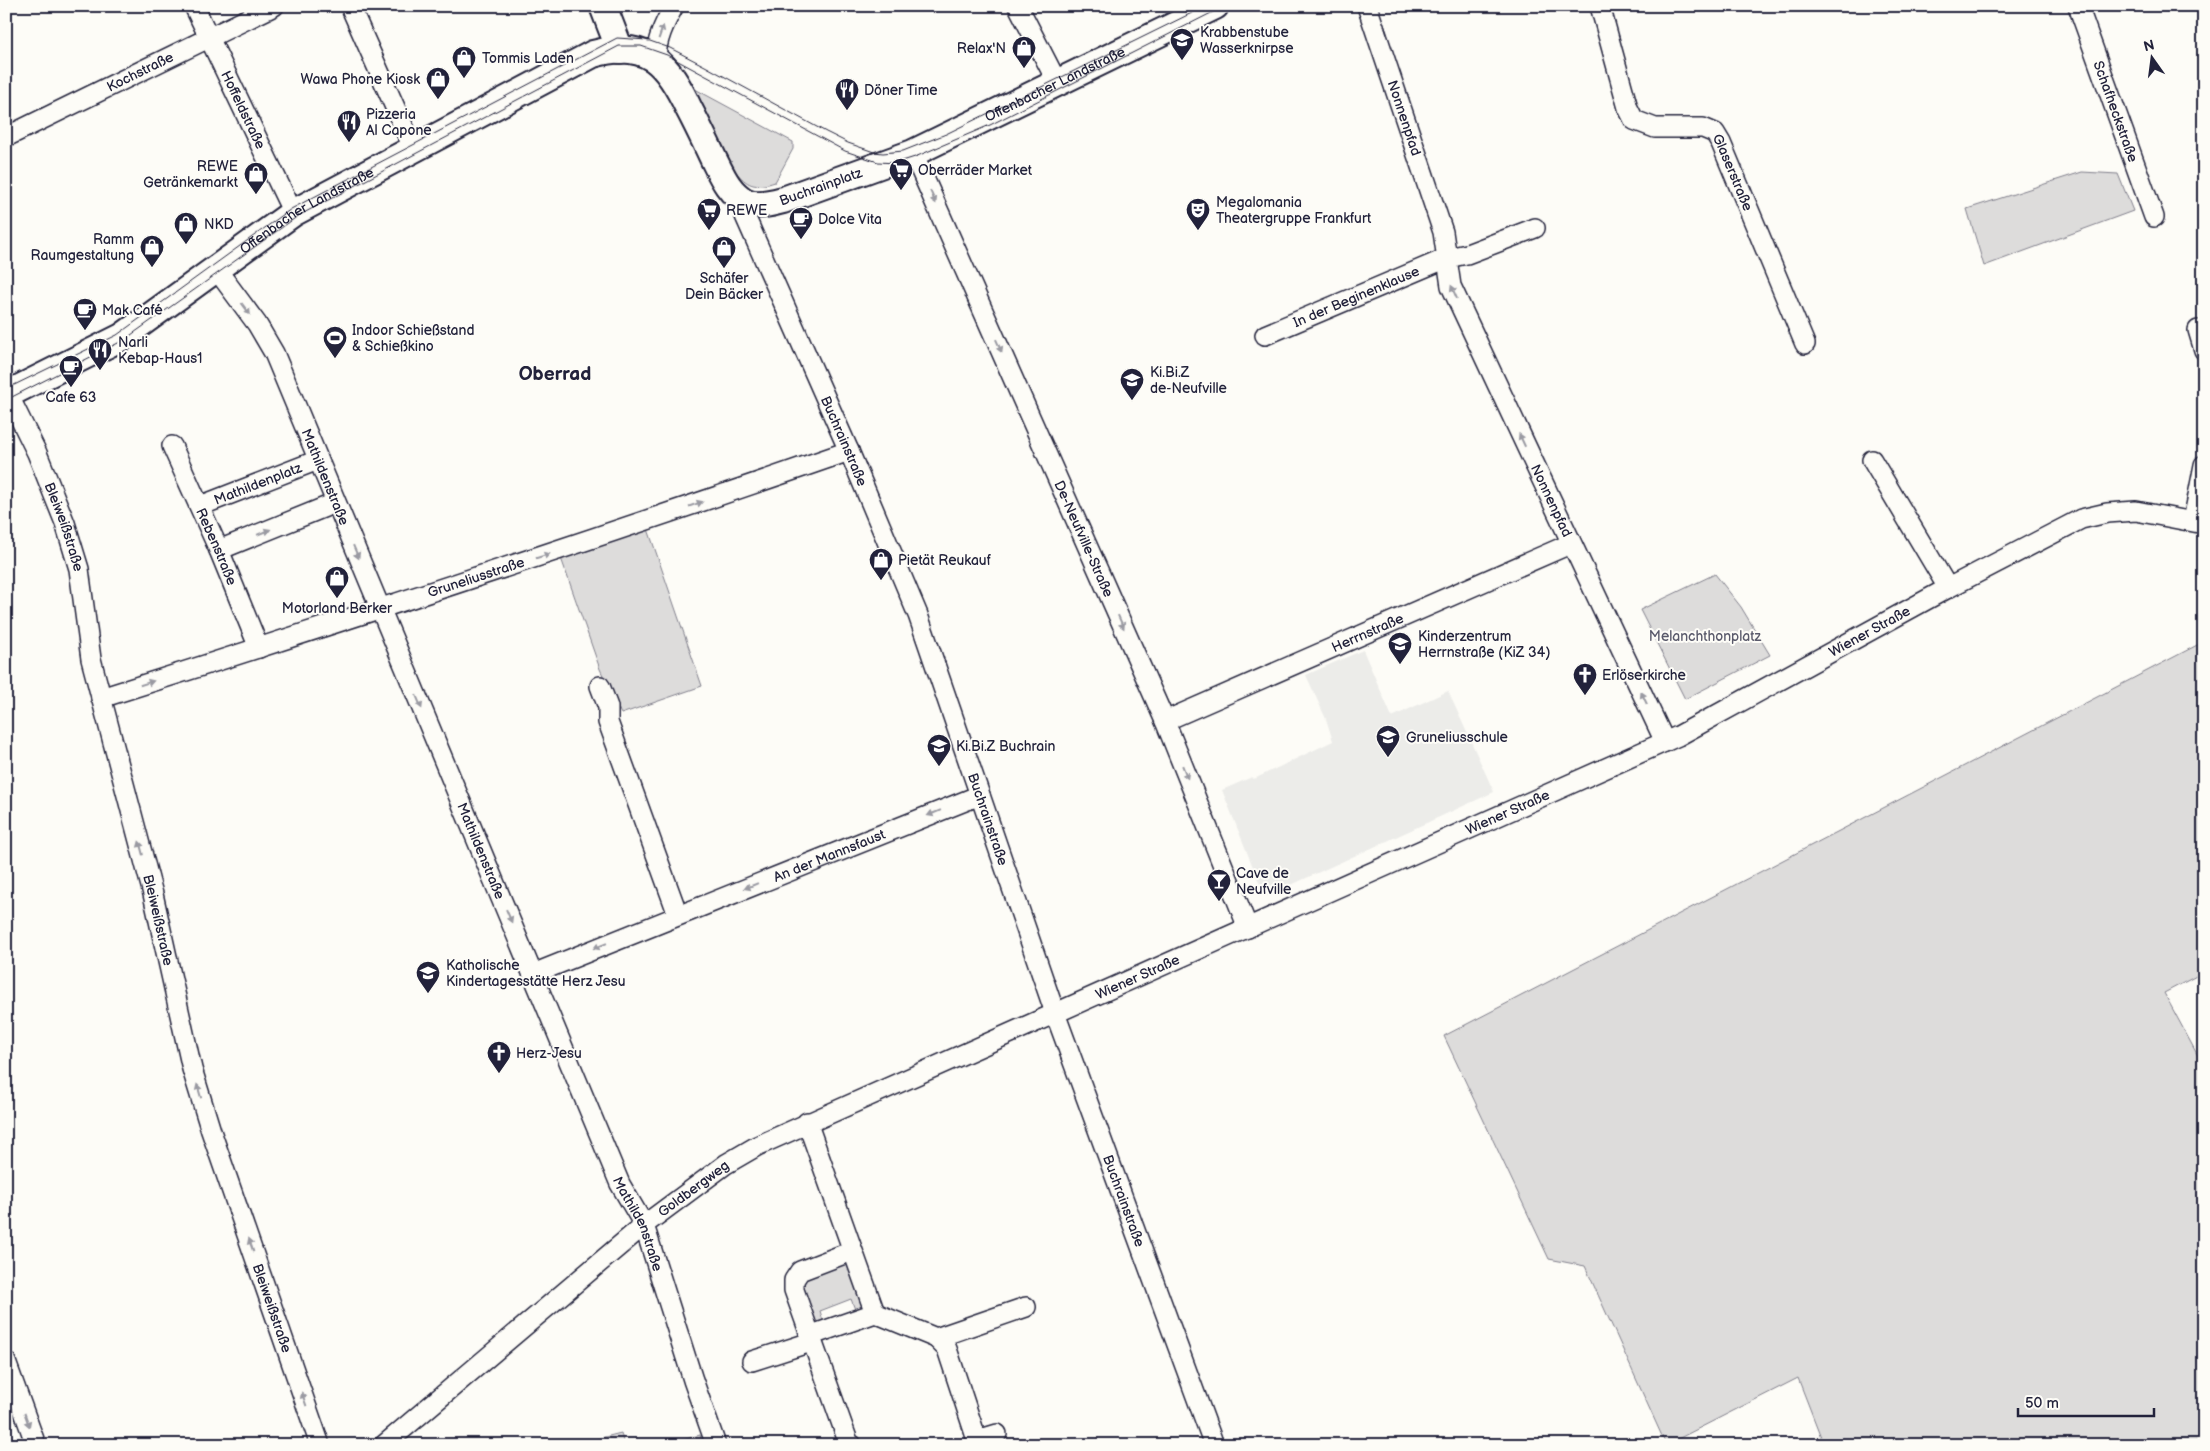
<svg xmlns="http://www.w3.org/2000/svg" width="2210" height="1451" viewBox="0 0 2210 1451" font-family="'Balsamiq Sans',sans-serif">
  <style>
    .built { fill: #ecece9 }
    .green { fill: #dddcdb; stroke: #807f8b }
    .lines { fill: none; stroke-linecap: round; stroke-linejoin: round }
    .street-casing { stroke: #22223b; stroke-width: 22 }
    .secondary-casing { stroke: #22223b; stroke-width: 30 }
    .street { stroke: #fdfcf7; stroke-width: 19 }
    .secondary { stroke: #fdfcf7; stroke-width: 26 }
    .tram { stroke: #22223b; stroke-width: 1 }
    .oneway { fill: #9a9aa2 }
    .labels { text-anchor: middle; stroke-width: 4; stroke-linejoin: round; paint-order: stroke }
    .poi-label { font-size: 14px; fill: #22223b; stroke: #fdfcf7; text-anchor: start }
    .street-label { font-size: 14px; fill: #22223b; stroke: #fdfcf7 }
    .park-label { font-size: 14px; fill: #5a5a6b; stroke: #fdfcf7 }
    .district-label { font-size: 19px; font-weight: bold; fill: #22223b; stroke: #fdfcf7 }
  </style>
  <rect width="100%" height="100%" fill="#fdfcf7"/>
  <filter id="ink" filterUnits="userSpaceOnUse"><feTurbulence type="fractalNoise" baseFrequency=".02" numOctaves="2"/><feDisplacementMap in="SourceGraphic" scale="10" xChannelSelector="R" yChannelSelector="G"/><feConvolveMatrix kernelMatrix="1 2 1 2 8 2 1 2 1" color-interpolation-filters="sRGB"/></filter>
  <g filter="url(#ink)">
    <path class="built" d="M 1363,650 L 1392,717 L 1448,691 L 1494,792 L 1267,896 L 1261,887 L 1222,790 L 1252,777 L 1254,779 L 1333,741 L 1326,719 L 1306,675 Z"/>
    <g class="green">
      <path d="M 695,89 L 793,142 L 793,149 L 775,182 C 754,189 748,186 734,170 L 694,93 Z"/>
      <path d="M 2082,172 L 2118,174 L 2133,211 L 1984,266 L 1967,209 Z"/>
      <path d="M 648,529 L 702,686 L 621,714 L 600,669 L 561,558 Z"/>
      <path d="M 1715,574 L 1741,607 L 1770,655 L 1685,699 L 1640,610 Z"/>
      <path d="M 2203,642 L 2204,972 L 2164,993 L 2204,1067 L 2204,1445 L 1824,1445 L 1798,1378 L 1666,1445 L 1585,1266 L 1549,1259 L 1444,1036 Z"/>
      <path d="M 843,1264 L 851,1268 L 863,1304 L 856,1312 L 851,1299 L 820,1311 L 824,1324 L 815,1323 L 801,1289 L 803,1279 Z"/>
      <path d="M 621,1433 L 624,1445 L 599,1445 L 597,1439 Z"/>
      <path d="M 700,1435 L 703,1445 L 665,1445 Z"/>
    </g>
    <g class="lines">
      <defs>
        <g id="street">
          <path id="s1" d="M 194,6 L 293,213"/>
          <path d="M 350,6 L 414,150"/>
          <path d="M 1018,6 L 1058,84"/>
          <path id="s2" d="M 1367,6 L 1443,232 L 1451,286 L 1665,742"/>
          <path id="s3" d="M 1600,6 L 1628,108 L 1634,120 L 1655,128 L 1703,128 L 1715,133 L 1721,143 L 1805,344"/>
          <path id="s4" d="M 2078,6 L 2154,217"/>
          <path d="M 656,60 C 656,40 664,24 674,6"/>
          <path id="s5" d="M 6,137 L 274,6"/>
          <path id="s6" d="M 913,153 L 1165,721 L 1248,928"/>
          <path id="s7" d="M 747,203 L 745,216 L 849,451 L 918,615 L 1055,1013 L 1214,1445"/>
          <path id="s8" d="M 217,270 L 257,324 L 274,353 L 620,1184 L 644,1225 L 693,1380 L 716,1445"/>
          <path d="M 2198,330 L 2204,350"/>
          <path id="s9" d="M 1265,335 L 1447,258 L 1467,254 L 1535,228"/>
          <path id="s10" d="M 6,390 L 37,453 L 65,523 L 79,569 L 91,659 L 153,894 L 192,1069 L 211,1131 L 320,1445"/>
          <path id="s11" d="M 172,446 L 219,550 L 259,648"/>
          <path d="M 1872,460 L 1948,588"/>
          <path id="s12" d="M 200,506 L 318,460"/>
          <path d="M 2193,521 L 2204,465"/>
          <path d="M 219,550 L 335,503"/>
          <path d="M 600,686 L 608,707 L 608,722 L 678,915"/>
          <path id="s13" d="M 101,698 C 351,619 601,537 849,451"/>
          <path id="s14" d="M 1165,721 L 1570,544"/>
          <path id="s15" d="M 533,974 L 980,795"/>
          <path d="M 807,1122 L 875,1313"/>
          <path d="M 852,1251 L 800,1271 L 794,1280 L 794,1290 L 849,1444 L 852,1445"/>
          <path d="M 809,1336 L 875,1313 L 936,1338 L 1026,1307"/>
          <path d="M 936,1338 L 947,1349 L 977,1440 L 997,1434"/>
          <path d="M 752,1361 L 811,1342"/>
          <path d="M 6,1362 L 36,1445"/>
          <path id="s16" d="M 384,1445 L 644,1225 L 726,1164 L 757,1146 L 1678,736 L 1948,588 L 2081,519 L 2107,513 L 2136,511 L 2204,524"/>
        </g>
        <g id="secondary">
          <path d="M 603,6 L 620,50"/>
          <path id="s17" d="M 6,395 L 122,337 L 293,213 L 593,54 C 648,38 668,64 689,109 C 698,126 706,143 714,160 C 722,176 729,193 746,202 C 757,207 772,203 783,200 L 913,153 L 1215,6"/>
        </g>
      </defs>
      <use href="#street" class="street-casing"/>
      <use href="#secondary" class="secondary-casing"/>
      <use href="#street" class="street"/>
      <use href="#secondary" class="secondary"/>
      <g class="tram">
        <path d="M 6,389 L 117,335 L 291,209 L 617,38 L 647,40 L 670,48 L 705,66 L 826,132 L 848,143 L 874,152 L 883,153 L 903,151 L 946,134 L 1206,6"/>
        <path d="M 6,400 L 124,340 L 298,216 L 619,46 L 641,46 L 667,55 L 845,151 L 878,162 L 896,163 L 915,157 L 990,125 L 1225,6"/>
      </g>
    </g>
    <defs><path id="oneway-solid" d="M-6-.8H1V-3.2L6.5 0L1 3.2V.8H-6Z" transform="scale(1.25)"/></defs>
    <g class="oneway">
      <use href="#oneway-solid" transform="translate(661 32) rotate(-71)"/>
      <use href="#oneway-solid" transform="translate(933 197) rotate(66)"/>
      <use href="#oneway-solid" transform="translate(1454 292) rotate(-114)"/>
      <use href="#oneway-solid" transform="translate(246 309) rotate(53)"/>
      <use href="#oneway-solid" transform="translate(999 346) rotate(66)"/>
      <use href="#oneway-solid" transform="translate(1522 440) rotate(-115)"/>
      <use href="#oneway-solid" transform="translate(696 504) rotate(-19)"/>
      <use href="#oneway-solid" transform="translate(264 532) rotate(-22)"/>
      <use href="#oneway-solid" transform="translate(356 552) rotate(67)"/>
      <use href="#oneway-solid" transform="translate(543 556) rotate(-18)"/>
      <use href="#oneway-solid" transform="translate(1121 622) rotate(66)"/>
      <use href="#oneway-solid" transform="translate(147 683) rotate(-17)"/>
      <use href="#oneway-solid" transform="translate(1644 698) rotate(-115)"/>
      <use href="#oneway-solid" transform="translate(419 702) rotate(67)"/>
      <use href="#oneway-solid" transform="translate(1185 772) rotate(68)"/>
      <use href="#oneway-solid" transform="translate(934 813) rotate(158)"/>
      <use href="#oneway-solid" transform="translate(141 848) rotate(-105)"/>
      <use href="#oneway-solid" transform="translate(751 886) rotate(158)"/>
      <use href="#oneway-solid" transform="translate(509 916) rotate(67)"/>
      <use href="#oneway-solid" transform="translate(600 946) rotate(158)"/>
      <use href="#oneway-solid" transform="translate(199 1091) rotate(-107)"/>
      <use href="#oneway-solid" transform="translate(251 1245) rotate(-109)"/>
      <use href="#oneway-solid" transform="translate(304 1399) rotate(-109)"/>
      <use href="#oneway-solid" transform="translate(27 1420) rotate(70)"/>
    </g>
  </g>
  <defs>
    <symbol id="school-pin" viewBox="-11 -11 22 30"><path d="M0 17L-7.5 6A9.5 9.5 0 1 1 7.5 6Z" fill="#22223b" stroke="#fdfcf7"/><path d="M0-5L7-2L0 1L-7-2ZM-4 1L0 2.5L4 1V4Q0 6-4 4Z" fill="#fff"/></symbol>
    <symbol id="shop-pin" viewBox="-11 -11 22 30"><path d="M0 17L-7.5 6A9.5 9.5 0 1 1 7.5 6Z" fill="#22223b" stroke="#fdfcf7"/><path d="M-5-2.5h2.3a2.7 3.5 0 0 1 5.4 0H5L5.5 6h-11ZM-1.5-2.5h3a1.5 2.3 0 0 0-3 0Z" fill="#fff"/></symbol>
    <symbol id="restaurant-pin" viewBox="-11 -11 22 30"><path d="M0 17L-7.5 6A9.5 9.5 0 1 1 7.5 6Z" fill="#22223b" stroke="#fdfcf7"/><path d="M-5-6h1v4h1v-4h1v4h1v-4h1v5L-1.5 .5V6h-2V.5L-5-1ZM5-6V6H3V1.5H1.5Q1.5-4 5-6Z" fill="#fff"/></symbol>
    <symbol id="supermarket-pin" viewBox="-11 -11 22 30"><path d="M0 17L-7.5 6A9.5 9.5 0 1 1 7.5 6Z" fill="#22223b" stroke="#fdfcf7"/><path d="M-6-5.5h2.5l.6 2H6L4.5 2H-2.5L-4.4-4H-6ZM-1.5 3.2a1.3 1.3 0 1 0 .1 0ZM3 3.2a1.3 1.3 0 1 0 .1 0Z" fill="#fff"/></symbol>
    <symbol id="theatre-pin" viewBox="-11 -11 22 30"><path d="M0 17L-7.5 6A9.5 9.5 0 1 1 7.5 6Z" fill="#22223b" stroke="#fdfcf7"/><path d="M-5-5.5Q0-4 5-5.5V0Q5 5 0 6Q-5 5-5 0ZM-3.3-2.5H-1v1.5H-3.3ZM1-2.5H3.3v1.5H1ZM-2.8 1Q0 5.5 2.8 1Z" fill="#fff"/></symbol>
    <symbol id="cafe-pin" viewBox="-11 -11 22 30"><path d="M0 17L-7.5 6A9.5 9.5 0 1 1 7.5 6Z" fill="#22223b" stroke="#fdfcf7"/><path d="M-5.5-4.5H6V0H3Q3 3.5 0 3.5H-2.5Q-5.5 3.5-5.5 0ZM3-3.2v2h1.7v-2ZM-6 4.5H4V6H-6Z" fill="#fff"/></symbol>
    <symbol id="stadium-pin" viewBox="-11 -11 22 30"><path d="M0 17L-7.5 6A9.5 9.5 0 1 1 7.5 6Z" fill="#22223b" stroke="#fdfcf7"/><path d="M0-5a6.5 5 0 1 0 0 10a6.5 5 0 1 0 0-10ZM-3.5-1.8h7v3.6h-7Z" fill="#fff"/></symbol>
    <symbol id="church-pin" viewBox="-11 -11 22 30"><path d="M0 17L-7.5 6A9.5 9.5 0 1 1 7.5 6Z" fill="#22223b" stroke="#fdfcf7"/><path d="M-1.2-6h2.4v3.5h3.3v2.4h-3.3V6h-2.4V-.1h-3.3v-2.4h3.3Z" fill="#fff"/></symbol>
    <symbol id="bar-pin" viewBox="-11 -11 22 30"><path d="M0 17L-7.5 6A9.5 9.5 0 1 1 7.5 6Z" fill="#22223b" stroke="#fdfcf7"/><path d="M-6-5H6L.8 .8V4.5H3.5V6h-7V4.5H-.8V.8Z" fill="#fff"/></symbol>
  </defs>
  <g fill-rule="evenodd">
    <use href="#school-pin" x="1168" y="26" width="28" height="38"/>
    <use href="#shop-pin" x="1010" y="34" width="28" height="38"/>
    <use href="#shop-pin" x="450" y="44" width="28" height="38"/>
    <use href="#shop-pin" x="424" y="65" width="28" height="38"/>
    <use href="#restaurant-pin" x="833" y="76" width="28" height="38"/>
    <use href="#restaurant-pin" x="335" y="108" width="28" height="38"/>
    <use href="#supermarket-pin" x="887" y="156" width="28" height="38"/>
    <use href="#shop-pin" x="242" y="160" width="28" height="38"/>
    <use href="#supermarket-pin" x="695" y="196" width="28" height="38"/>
    <use href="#theatre-pin" x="1184" y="196" width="28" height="38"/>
    <use href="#cafe-pin" x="787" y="205" width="28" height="38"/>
    <use href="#shop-pin" x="172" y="210" width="28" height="38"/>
    <use href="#shop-pin" x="138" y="233" width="28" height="38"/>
    <use href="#shop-pin" x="710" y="234" width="28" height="38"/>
    <use href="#cafe-pin" x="71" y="296" width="28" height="38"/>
    <use href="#stadium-pin" x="321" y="324" width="28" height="38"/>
    <use href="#restaurant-pin" x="86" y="336" width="28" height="38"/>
    <use href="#cafe-pin" x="57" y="353" width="28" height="38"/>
    <use href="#school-pin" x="1118" y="366" width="28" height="38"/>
    <use href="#shop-pin" x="867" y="546" width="28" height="38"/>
    <use href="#shop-pin" x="323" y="564" width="28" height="38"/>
    <use href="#school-pin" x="1386" y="630" width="28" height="38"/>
    <use href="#church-pin" x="1571" y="661" width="28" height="38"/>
    <use href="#school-pin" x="1374" y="723" width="28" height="38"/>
    <use href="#school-pin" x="925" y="732" width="28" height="38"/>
    <use href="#bar-pin" x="1205" y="867" width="28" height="38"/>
    <use href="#school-pin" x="414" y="959" width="28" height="38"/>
    <use href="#church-pin" x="485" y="1039" width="28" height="38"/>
  </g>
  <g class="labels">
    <g class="poi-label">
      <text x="1200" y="37">Krabbenstube<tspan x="1200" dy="16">Wasserknirpse</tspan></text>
      <text x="1006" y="53" text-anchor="end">Relax'N</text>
      <text x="482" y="63">Tommis Laden</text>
      <text x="420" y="84" text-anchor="end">Wawa Phone Kiosk</text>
      <text x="864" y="95">Döner Time</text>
      <text x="366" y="119">Pizzeria<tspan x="366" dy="16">Al Capone</tspan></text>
      <text x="238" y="171" text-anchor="end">REWE<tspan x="238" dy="16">Getränkemarkt</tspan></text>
      <text x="918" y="175">Oberräder Market</text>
      <text x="1216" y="207">Megalomania<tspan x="1216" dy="16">Theatergruppe Frankfurt</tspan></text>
      <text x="726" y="215">REWE</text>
      <text x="818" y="224">Dolce Vita</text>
      <text x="204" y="229">NKD</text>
      <text x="134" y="244" text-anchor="end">Ramm<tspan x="134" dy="16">Raumgestaltung</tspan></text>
      <text x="724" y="283" text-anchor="middle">Schäfer<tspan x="724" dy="16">Dein Bäcker</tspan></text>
      <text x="102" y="315">Mak Café</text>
      <text x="352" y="335">Indoor Schießstand<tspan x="352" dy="16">&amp; Schießkino</tspan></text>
      <text x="118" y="347">Narli<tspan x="118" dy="16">Kebap-Haus1</tspan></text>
      <text x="1150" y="377">Ki.Bi.Z<tspan x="1150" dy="16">de-Neufville</tspan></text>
      <text x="71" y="402" text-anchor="middle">Cafe 63</text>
      <text x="898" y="565">Pietät Reukauf</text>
      <text x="337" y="613" text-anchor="middle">Motorland Berker</text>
      <text x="1418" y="641">Kinderzentrum<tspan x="1418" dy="16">Herrnstraße (KiZ 34)</tspan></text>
      <text x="1602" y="680">Erlöserkirche</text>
      <text x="1406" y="742">Gruneliusschule</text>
      <text x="956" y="751">Ki.Bi.Z Buchrain</text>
      <text x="1236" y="878">Cave de<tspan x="1236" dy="16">Neufville</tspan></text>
      <text x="446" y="970">Katholische<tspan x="446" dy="16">Kindertagesstätte Herz Jesu</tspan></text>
      <text x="516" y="1058">Herz-Jesu</text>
    </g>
    <g class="street-label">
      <text dy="5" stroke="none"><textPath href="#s5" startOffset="149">Kochstraße</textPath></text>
      <text dy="5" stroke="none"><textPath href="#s17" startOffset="1250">Offenbacher Landstraße</textPath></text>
      <text dy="5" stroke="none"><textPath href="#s1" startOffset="115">Hoffeldstraße</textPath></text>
      <text dy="5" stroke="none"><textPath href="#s4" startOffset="112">Schafheckstraße</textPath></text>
      <text dy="5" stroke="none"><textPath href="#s2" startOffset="118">Nonnenpfad</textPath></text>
      <text dy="5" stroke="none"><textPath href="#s3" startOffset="246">Glaserstraße</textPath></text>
      <text dy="5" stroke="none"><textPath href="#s17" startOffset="994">Buchrainplatz</textPath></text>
      <text dy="5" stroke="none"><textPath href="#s17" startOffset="354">Offenbacher Landstraße</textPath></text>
      <text dy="5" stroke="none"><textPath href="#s9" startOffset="99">In der Beginenklause</textPath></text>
      <text dy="5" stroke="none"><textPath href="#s7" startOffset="259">Buchrainstraße</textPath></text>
      <text dy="5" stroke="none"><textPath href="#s8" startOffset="235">Mathildenstraße</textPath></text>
      <text dy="5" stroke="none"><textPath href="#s12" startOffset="62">Mathildenplatz</textPath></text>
      <text dy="5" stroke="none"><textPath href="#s2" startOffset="530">Nonnenpfad</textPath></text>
      <text dy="5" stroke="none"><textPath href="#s10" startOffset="149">Bleiweißstraße</textPath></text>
      <text dy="5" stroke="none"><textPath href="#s6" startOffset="422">De-Neufville-Straße</textPath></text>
      <text dy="5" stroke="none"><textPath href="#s11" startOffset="110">Rebenstraße</textPath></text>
      <text dy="5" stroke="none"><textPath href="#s13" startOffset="394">Gruneliusstraße</textPath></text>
      <text dy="5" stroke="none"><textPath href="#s16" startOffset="1705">Wiener Straße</textPath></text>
      <text dy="5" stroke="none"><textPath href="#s14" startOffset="221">Herrnstraße</textPath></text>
      <text dy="5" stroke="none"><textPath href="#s16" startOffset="1300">Wiener Straße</textPath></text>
      <text dy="5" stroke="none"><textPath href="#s7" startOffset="664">Buchrainstraße</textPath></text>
      <text dy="5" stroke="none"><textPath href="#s8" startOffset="640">Mathildenstraße</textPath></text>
      <text dy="5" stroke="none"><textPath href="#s15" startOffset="319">An der Mannsfaust</textPath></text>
      <text dy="5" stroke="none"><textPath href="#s10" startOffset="554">Bleiweißstraße</textPath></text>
      <text dy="5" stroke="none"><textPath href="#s16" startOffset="895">Wiener Straße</textPath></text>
      <text dy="5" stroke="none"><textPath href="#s16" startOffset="402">Goldbergweg</textPath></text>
      <text dy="5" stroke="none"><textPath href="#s7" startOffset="1069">Buchrainstraße</textPath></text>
      <text dy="5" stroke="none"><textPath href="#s8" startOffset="1045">Mathildenstraße</textPath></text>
      <text dy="5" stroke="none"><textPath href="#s10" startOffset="959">Bleiweißstraße</textPath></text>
    </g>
    <g class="park-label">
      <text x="1705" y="641">Melanchthonplatz</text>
    </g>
    <g class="district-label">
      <text x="555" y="380">Oberrad</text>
    </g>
  </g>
  <rect width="2210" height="1451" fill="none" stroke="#fdfcf7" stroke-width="25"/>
  <rect x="12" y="12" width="2185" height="1426" fill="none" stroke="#22223b" stroke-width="2" filter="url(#ink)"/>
  <g transform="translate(2152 58) rotate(346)" stroke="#fdfcf7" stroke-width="4" paint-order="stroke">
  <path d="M0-4L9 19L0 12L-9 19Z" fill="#22223b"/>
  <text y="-8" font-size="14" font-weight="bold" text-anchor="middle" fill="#22223b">N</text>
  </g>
  <path d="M2018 1408v8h136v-8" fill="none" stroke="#22223b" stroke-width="2.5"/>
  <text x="2025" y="1408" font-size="15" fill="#22223b" stroke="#fdfcf7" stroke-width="4" paint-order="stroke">50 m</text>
</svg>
